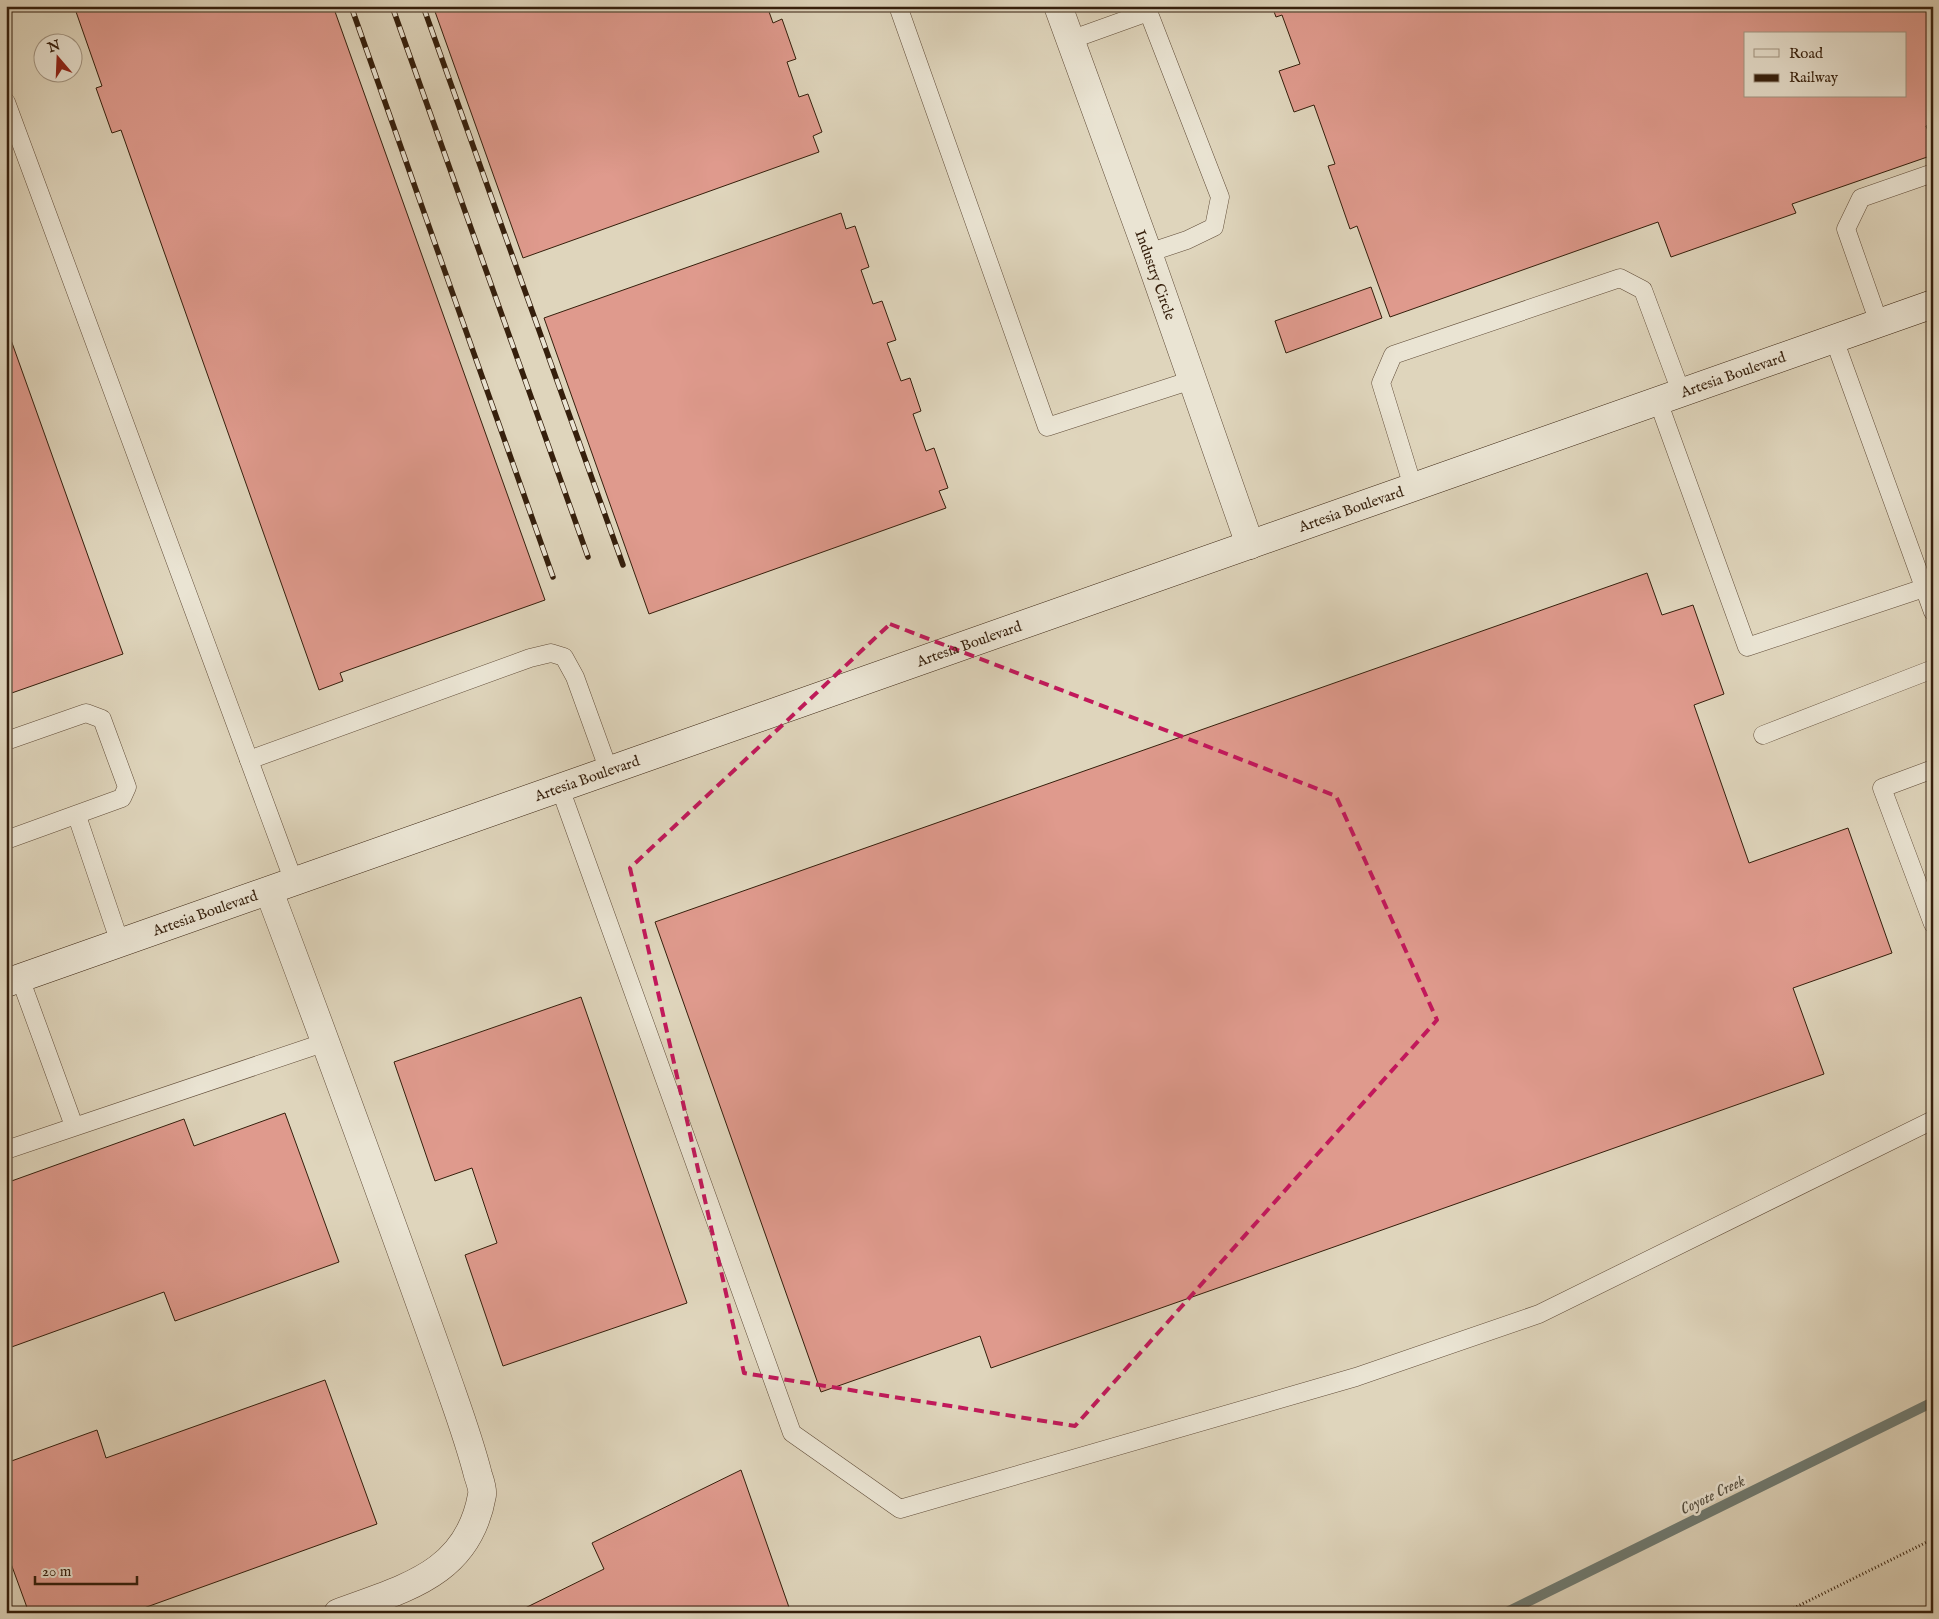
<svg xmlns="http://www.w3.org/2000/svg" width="1939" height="1619" viewBox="0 0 1939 1619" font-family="'IM FELL English',serif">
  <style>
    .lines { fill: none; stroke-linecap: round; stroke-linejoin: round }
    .stream { stroke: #6f7b73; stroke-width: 10 }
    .building { fill: #df9a8d; stroke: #351f0c; fill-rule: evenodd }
    .service-casing { stroke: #604c38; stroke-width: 19 }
    .minor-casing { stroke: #604c38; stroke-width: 29 }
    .secondary-casing { stroke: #351f0c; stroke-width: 29 }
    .path { stroke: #351f0c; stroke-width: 3; stroke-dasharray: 1 2.5; stroke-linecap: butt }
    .service { stroke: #eae4d3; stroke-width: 18 }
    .minor { stroke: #eae4d3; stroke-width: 28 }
    .secondary { stroke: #eae4d3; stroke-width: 28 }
    .rail-casing { stroke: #351f0c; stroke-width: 5.5 }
    .rail { stroke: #eae4d3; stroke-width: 4; stroke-dasharray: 11; stroke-linecap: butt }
    .marked { fill: none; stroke: #c2185b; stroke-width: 4; stroke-dasharray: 10 6; stroke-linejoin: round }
    .labels { text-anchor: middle; stroke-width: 5; stroke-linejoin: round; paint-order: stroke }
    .street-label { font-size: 15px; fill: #351f0c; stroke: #eae4d3 }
    .water-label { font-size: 16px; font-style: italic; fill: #524d3f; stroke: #eae4d3 }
  </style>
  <rect width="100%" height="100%" fill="#dfd5bc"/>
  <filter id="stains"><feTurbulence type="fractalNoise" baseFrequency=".004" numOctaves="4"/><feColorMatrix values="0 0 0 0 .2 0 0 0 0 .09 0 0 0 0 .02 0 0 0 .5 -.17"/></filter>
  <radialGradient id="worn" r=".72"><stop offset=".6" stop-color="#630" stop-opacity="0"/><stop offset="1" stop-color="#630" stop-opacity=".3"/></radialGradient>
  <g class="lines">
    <path class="stream" d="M 1505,1613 L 1933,1402"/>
  </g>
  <g class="building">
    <path d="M 74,6 L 333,6 L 545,600 L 340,673 L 343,681 L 319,690 L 121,130 L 112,133 L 96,88 L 102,86 Z"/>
    <path d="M 433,6 L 767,6 L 773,23 L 782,19 L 796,59 L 787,62 L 799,97 L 808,94 L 822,132 L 813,136 L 819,152 L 523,258 Z"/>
    <path d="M 1272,6 L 1933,6 L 1933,124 L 1926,126 L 1933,144 L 1933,155 L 1792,204 L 1796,213 L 1671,257 L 1658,222 L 1390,317 L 1357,226 L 1350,229 L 1328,166 L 1335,164 L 1314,105 L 1294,112 L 1279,71 L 1300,64 L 1282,15 L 1276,17 ZM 1745,34 L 1905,34 L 1905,96 L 1745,96 Z"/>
    <path d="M 841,213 L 846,229 L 855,226 L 869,267 L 861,270 L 873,304 L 882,301 L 896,340 L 887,343 L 901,381 L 910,378 L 921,411 L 913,414 L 926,451 L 934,448 L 948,488 L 939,491 L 946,508 L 649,614 L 544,318 Z"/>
    <path d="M 1371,287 L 1382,318 L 1286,353 L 1275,321 Z"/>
    <path d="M 6,326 L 123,654 L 6,695 Z"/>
    <path d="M 1647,573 L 1662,615 L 1693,605 L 1724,694 L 1694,705 L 1749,863 L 1848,828 L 1892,953 L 1793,988 L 1824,1074 L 991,1368 L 980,1336 L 821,1392 L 655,922 Z"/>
    <path d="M 581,997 L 687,1303 L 503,1366 L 465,1255 L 497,1243 L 472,1168 L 435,1181 L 394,1062 Z"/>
    <path d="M 285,1113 L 339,1262 L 175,1321 L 164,1292 L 6,1349 L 6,1183 L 184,1119 L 194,1146 Z"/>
    <path d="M 325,1380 L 377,1524 L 130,1613 L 29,1613 L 6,1550 L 6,1463 L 97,1430 L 106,1458 Z"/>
    <path d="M 741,1470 L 791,1613 L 515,1613 L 604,1569 L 592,1543 Z"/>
  </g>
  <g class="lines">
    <defs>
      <g id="service">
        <path d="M 898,6 L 1047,427 L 1192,380"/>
        <path d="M 1146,6 L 1220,197 L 1214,227 L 1187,240 L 1148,253"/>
        <path d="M 1070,40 L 1148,12"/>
        <path d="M 6,102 L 294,882"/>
        <path d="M 1879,323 L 1846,229 L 1861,198 L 1933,173"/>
        <path d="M 1834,339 L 1933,612"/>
        <path d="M 1658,401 L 1747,647 L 1924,588"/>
        <path d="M 1413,487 L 1381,383 L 1393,355 L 1620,278 L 1643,290 L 1681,392"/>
        <path d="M 1763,735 L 1933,669"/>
        <path d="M 6,741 L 86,713 L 102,719 L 127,787 L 122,798 L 6,840"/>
        <path d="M 249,760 L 530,658 L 551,653 L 564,657 L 575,677 L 609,771"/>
        <path d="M 1933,769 L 1882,788 L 1933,924"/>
        <path d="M 560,788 L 792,1433 L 900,1509 L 1356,1377 L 1539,1314 L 1933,1120"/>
        <path d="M 77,816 L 120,943"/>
        <path d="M 20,978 L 74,1126"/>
        <path d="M 6,1150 L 326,1042"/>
      </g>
      <g id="minor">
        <path id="s1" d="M 1058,6 L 1148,253 L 1250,545"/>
        <path d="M 269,891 C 329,1050 387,1210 444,1370 C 456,1405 469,1439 478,1475 C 480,1481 483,1489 482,1495 C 468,1575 404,1588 338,1613"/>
      </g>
      <g id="secondary">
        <path id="s2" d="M 6,983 L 1933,304"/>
      </g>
    </defs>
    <use href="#service" class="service-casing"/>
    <use href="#minor" class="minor-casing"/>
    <use href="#secondary" class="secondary-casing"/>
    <path class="path" d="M 1784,1613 L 1933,1539"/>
    <use href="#service" class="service"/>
    <use href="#minor" class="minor"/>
    <use href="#secondary" class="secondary"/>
    <defs>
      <g id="rail">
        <path d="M 351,6 L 553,577"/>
        <path d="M 392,6 L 588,557"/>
        <path d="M 423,6 L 623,565"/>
      </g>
    </defs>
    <use href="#rail" class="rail-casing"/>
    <use href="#rail" class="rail"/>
  </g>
  <path class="marked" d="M 890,624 L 1336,796 L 1437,1020 L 1075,1426 L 744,1373 L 630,868 Z"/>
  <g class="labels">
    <g class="street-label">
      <text dy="5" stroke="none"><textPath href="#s1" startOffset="286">Industry Circle</textPath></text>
      <text dy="5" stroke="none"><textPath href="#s2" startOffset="1831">Artesia Boulevard</textPath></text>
      <text dy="5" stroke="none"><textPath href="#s2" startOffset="1426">Artesia Boulevard</textPath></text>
      <text dy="5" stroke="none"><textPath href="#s2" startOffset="1021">Artesia Boulevard</textPath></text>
      <text dy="5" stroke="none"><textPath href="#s2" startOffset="616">Artesia Boulevard</textPath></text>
      <text dy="5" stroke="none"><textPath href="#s2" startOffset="211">Artesia Boulevard</textPath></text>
    </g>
    <g class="water-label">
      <text transform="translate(1712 1494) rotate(-26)" y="6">Coyote Creek</text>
    </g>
  </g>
  <rect width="1939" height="1619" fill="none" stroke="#dfd5bc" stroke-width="25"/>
  <rect x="8" y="8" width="1924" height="1604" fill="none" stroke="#351f0c" stroke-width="2.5"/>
  <rect x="12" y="12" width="1914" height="1594" fill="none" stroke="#351f0c"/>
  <rect x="1744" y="32" width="162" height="65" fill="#eae4d3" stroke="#a29583"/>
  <rect x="1754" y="49" width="25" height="8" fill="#eae4d3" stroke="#a29583"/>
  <text x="1789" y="58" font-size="15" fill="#351f0c">Road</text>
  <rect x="1754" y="74" width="25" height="8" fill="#351f0c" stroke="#a29583"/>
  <text x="1789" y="82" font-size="15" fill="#351f0c">Railway</text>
  <g transform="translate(58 58) rotate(341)"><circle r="24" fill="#eae4d3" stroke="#a29583"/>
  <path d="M0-4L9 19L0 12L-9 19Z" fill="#8f2418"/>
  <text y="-8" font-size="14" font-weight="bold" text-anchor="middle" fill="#351f0c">N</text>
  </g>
  <path d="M35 1576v8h102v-8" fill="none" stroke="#351f0c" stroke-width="2.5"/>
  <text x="42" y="1576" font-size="15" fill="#351f0c" stroke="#eae4d3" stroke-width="4" paint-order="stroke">20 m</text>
  <rect width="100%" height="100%" filter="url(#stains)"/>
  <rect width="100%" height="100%" fill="url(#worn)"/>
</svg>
